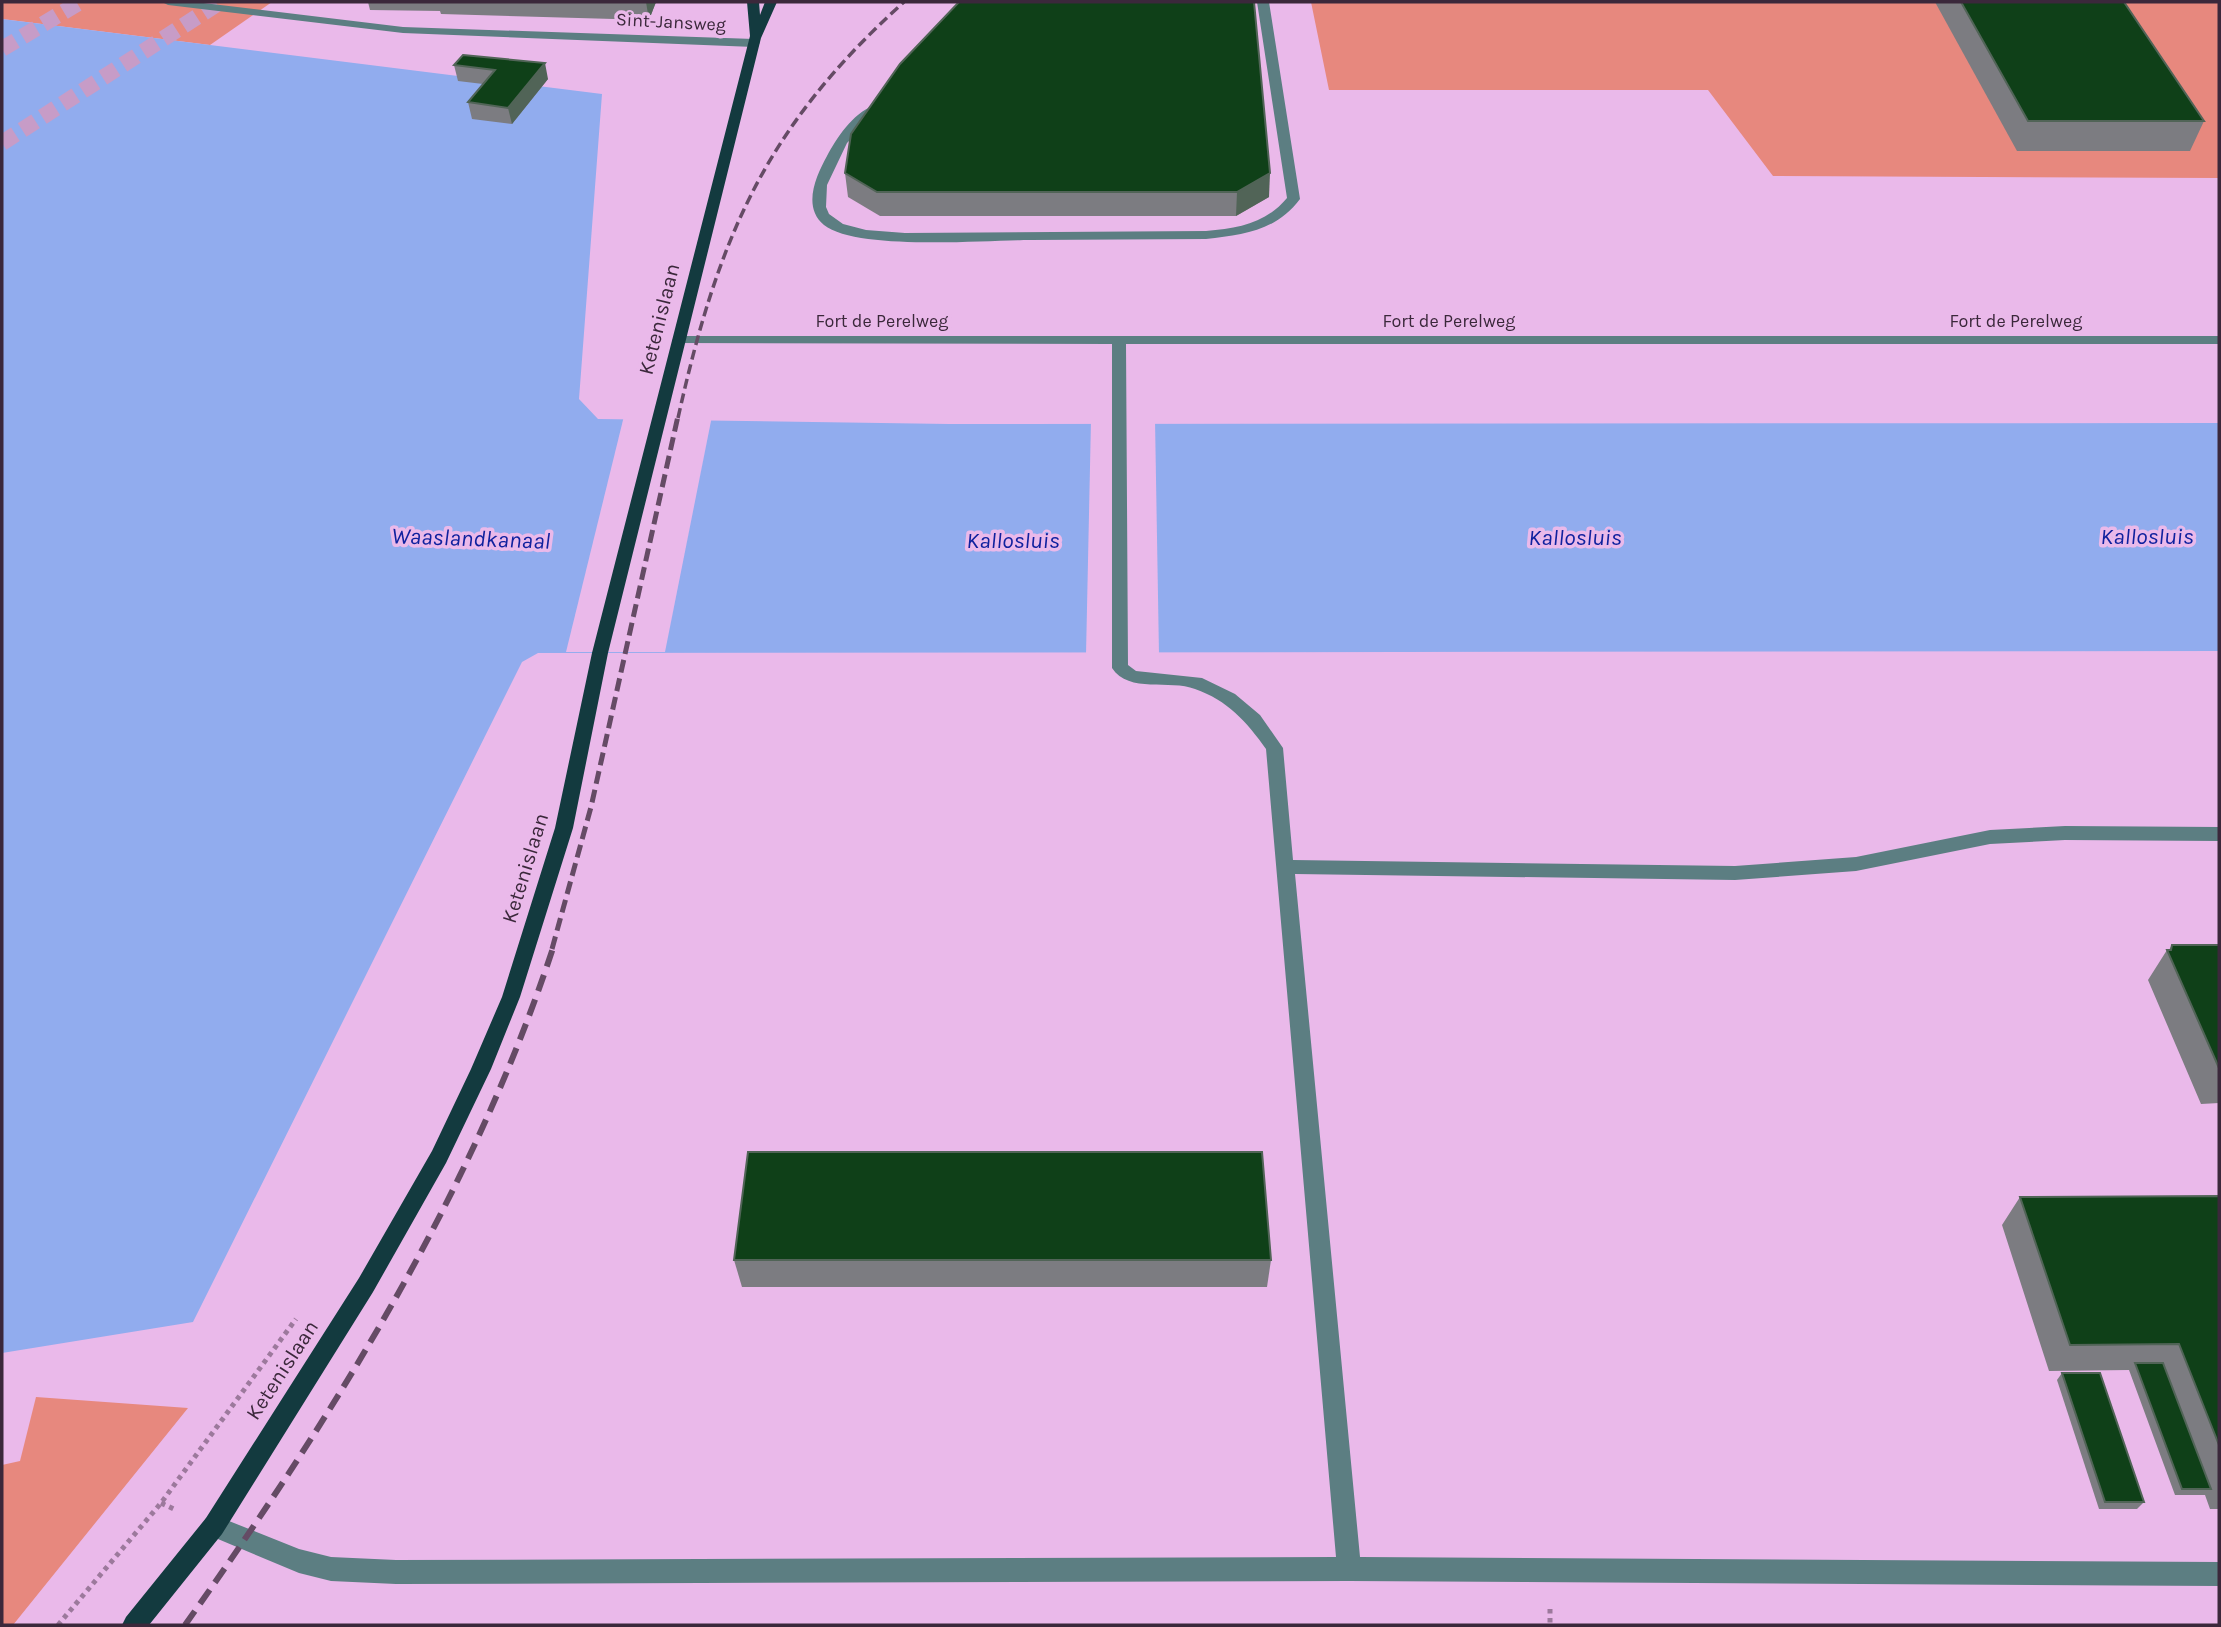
<svg xmlns="http://www.w3.org/2000/svg" width="2221" height="1627" viewBox="0 0 2221 1627" font-family="Karla,sans-serif">
  <style>
    .green { fill: #e7887e }
    .water { fill: #91acee }
    .pier { fill: #eab9ea }
    .lines { fill: none; stroke-linecap: round; stroke-linejoin: round }
    .highway-tunnel { stroke: #c79cc7; stroke-width: 16; stroke-dasharray: 16 8; stroke-linecap: butt }
    .path { stroke: #9c799c; stroke-width: 5; stroke-dasharray: 4.5 4.5; stroke-linecap: butt }
    .minor { fill: #5c7e82; fill-rule: evenodd }
    .major { fill: #133a3f; fill-rule: evenodd }
    .rail-far2 { stroke: #654b65; stroke-width: 3.5; stroke-dasharray: 10 5; stroke-linecap: butt }
    .rail-far1 { stroke: #654b65; stroke-width: 5; stroke-dasharray: 13 6; stroke-linecap: butt }
    .rail { stroke: #654b65; stroke-width: 6; stroke-dasharray: 17 9; stroke-linecap: butt }
    .wall { fill: #7c7c81 }
    .shaded-wall { fill: #516457 }
    .building { fill: #0f4018; stroke: #516457; stroke-width: 2 }
    .labels { text-anchor: middle; stroke-width: 7; stroke-linejoin: round; paint-order: stroke }
    .far-street-label { font-size: 18px; fill: #3b283b; stroke: #eab9ea }
    .street-label { font-size: 21px; fill: #3b283b; stroke: #eab9ea }
    .water-label { font-size: 23px; font-style: italic; fill: #0f219e; stroke: #eab9ea }
  </style>
  <rect width="100%" height="100%" fill="#eab9ea"/>
  <g class="green">
    <path d="M 2,2 L 272,2 L 210,45 L 2,19 Z"/>
    <path d="M 1311,2 L 2219,2 L 2219,178 L 1773,176 L 1708,90 L 1329,90 Z"/>
    <path d="M 36,1397 L 188,1408 L 13,1625 L 2,1625 L 2,1465 L 20,1461 Z"/>
  </g>
  <path class="water" d="M 2,19 L 602,94 L 579,399 L 598,419 L 949,424 L 2219,423 L 2219,651 L 538,653 L 522,662 L 193,1322 L 2,1353 Z"/>
  <g class="pier">
    <path d="M 624,416 L 712,416 L 665,652 L 566,652 Z"/>
    <path d="M 1091,420 L 1155,420 L 1159,655 L 1086,655 Z"/>
  </g>
  <g class="lines">
    <g class="highway-tunnel">
      <path d="M 2,49 L 80,2"/>
      <path d="M 2,143 L 220,2"/>
    </g>
    <g class="path">
      <path d="M 161,1503 L 176,1510"/>
      <path d="M 1550,1609 L 1550,1625"/>
      <path d="M 58,1625 L 161,1503 L 296,1319"/>
    </g>
    <g class="minor">
      <path d="M 162,2 L 195,2 L 403,27 L 754,39 L 760,43 L 754,47 L 403,33 L 168,5 Z"/>
      <path d="M 1257,2 L 1269,2 L 1300,199 C 1276,231 1243,235 1206,239 C 1147,239 1089,240 1030,240 C 985,240 857,251 824,225 C 802,207 816,176 827,156 C 836,139 853,113 873,106 L 879,110 L 847,143 L 827,185 L 826,207 L 829,214 L 843,224 L 866,230 L 905,233 L 1206,231 C 1239,228 1265,224 1287,198 Z"/>
      <path d="M 679,336 L 2219,336 L 2219,344 L 1126,344 L 1128,665 L 1136,671 L 1202,678 L 1235,694 L 1260,715 L 1283,748 L 1293,860 L 1735,866 L 1856,857 L 1990,830 L 2065,826 L 2219,827 L 2219,841 L 2065,840 L 1990,844 L 1856,871 L 1735,880 L 1295,874 L 1360,1557 L 2219,1562 L 2219,1586 L 1349,1581 L 396,1584 L 331,1581 L 299,1573 L 206,1534 L 203,1526 L 206,1518 L 214,1515 L 299,1549 L 331,1557 L 396,1560 L 1336,1557 L 1266,749 C 1247,722 1227,700 1195,689 C 1170,679 1129,694 1112,668 L 1112,344 L 674,343 L 672,340 Z"/>
    </g>
    <path class="major" d="M 747,2 L 759,2 L 760,15 L 765,2 L 777,2 L 761,38 L 608,653 L 573,828 L 520,997 L 491,1069 L 446,1163 L 373,1292 L 222,1534 L 149,1625 L 122,1625 L 126,1617 L 206,1518 L 359,1278 L 432,1151 L 471,1069 L 502,997 L 555,828 L 592,653 L 750,36 Z"/>
    <path class="rail-far2" d="M 678,418 C 718,238 765,127 904,2"/>
    <path class="rail-far1" d="M 552,949 L 591,807 L 678,416"/>
    <path class="rail" d="M 185,1625 C 334,1415 472,1194 553,948"/>
  </g>
  <g class="wall">
    <path d="M 368,2 L 656,2 L 649,20 L 441,14 L 440,11 L 370,10 Z"/>
    <path d="M 1935,2 L 2124,2 L 2204,121 L 2190,151 L 2017,151 Z"/>
    <path d="M 463,55 L 548,79 L 512,124 L 472,119 L 468,102 L 483,84 L 458,81 L 454,65 Z"/>
    <path d="M 851,134 L 1269,197 L 1236,216 L 880,216 L 848,197 L 845,173 Z"/>
    <path d="M 2172,945 L 2219,945 L 2219,1103 L 2201,1104 L 2148,980 L 2167,950 L 2169,950 Z"/>
    <path d="M 2219,1196 L 2219,1509 L 2210,1509 L 2205,1495 L 2175,1495 L 2129,1370 L 2049,1371 L 2002,1225 L 2020,1197 Z"/>
    <path d="M 734,1260 L 1271,1260 L 1267,1287 L 742,1287 Z"/>
    <path d="M 2062,1373 L 2144,1502 L 2137,1509 L 2099,1509 L 2057,1380 Z"/>
  </g>
  <g class="shaded-wall">
    <path d="M 646,2 L 656,2 L 649,20 Z"/>
    <path d="M 545,63 L 548,79 L 512,124 L 508,108 Z"/>
    <path d="M 1270,173 L 1269,197 L 1236,216 L 1237,192 Z"/>
  </g>
  <g class="building">
    <path d="M 959,2 L 1254,2 L 1270,173 L 1237,192 L 877,192 L 845,173 L 851,134 L 900,64 Z"/>
    <path d="M 1961,2 L 2124,2 L 2204,121 L 2028,121 Z"/>
    <path d="M 463,55 L 545,63 L 508,108 L 468,102 L 495,70 L 454,65 Z"/>
    <path d="M 2172,945 L 2219,945 L 2219,1068 L 2167,950 L 2171,950 Z"/>
    <path d="M 748,1152 L 1262,1152 L 1271,1260 L 734,1260 Z"/>
    <path d="M 2219,1196 L 2219,1445 L 2179,1344 L 2070,1345 L 2020,1197 Z"/>
    <path d="M 2135,1363 L 2163,1363 L 2211,1489 L 2182,1489 Z"/>
    <path d="M 2062,1373 L 2100,1373 L 2144,1502 L 2105,1502 Z"/>
  </g>
  <g class="labels">
    <g class="far-street-label">
      <text transform="translate(671 22) rotate(3)" y="6">Sint-Jansweg</text>
      <text x="882" y="327">Fort de Perelweg</text>
      <text x="1449" y="327">Fort de Perelweg</text>
      <text x="2016" y="327">Fort de Perelweg</text>
    </g>
    <g class="street-label">
      <text transform="translate(659 319) rotate(-76)" y="7">Ketenislaan</text>
      <text transform="translate(525 868) rotate(-73)" y="7">Ketenislaan</text>
      <text transform="translate(282 1370) rotate(-57)" y="7">Ketenislaan</text>
    </g>
    <g class="water-label">
      <text x="2147" y="544">Kallosluis</text>
      <text x="1575" y="545">Kallosluis</text>
      <text transform="translate(471 538) rotate(2)" y="8">Waaslandkanaal</text>
      <text x="1013" y="548">Kallosluis</text>
    </g>
  </g>
  <rect width="2221" height="1627" fill="none" stroke="#3b283b" stroke-width="7"/>
</svg>
